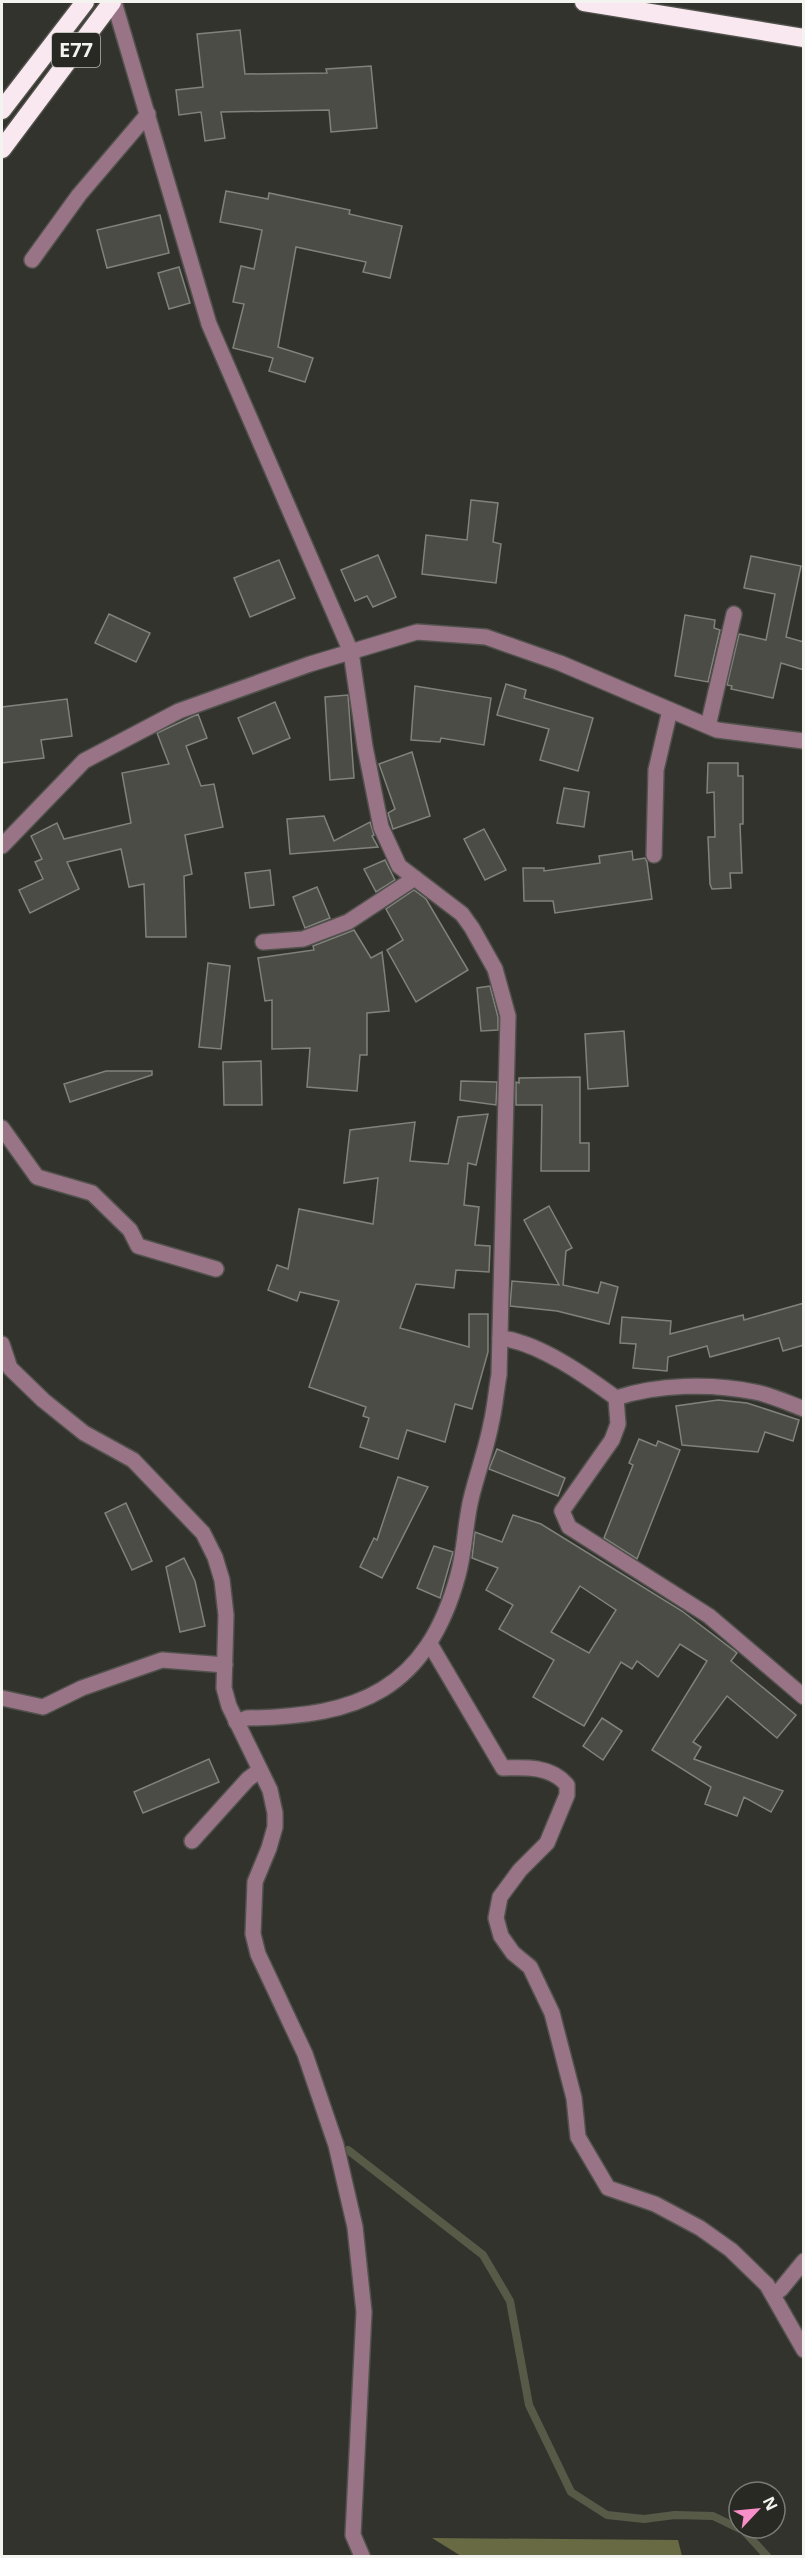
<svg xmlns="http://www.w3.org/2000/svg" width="805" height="2558" viewBox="0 0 805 2558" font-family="'Noto Sans',sans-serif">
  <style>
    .forest { fill: #676a43 }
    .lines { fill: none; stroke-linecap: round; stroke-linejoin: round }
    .stream { stroke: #585a48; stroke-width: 8 }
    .building { fill: #4b4c46; stroke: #81827c; stroke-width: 1.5; fill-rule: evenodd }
    .minor-casing { stroke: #52524d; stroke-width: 18 }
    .highway-casing { stroke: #52524d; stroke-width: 21 }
    .minor { stroke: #997487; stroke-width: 15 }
    .highway { stroke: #fae8f1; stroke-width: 18 }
    .labels { text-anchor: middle; stroke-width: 5; stroke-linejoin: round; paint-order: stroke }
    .shield { fill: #292924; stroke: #b6b6b3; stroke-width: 1.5 }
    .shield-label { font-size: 20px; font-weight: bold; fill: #f3f3f0 }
  </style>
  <rect width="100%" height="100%" fill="#33332e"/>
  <path class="forest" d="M 432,2538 L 678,2540 L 682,2556 L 461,2556 Z"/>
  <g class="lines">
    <path class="stream" d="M 348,2150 L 483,2255 L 510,2301 L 529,2405 L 571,2492 L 607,2515 L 644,2519 L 675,2515 L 713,2516 L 744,2531 L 767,2556"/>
  </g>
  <g class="building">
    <path d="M 240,30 L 245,74 L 327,73 L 326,69 L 371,66 L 377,128 L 331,132 L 329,110 L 221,112 L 225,138 L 205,141 L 201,112 L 179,115 L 176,90 L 203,87 L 197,34 Z"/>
    <path d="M 226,191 L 268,199 L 269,193 L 350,210 L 349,214 L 402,226 L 390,278 L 363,272 L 366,262 L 296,247 L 278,347 L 313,358 L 305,382 L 269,371 L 273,358 L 233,348 L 244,304 L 233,302 L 241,266 L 254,269 L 262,230 L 220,222 Z"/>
    <path d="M 160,215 L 169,253 L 107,268 L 97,230 Z"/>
    <path d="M 179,267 L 190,303 L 169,309 L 158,273 Z"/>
    <path d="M 471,500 L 498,503 L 493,542 L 501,544 L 496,583 L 422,574 L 426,535 L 467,540 Z"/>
    <path d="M 378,555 L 396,597 L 373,607 L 367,596 L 355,601 L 341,570 Z"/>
    <path d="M 751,556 L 801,566 L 786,637 L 804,642 L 804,670 L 781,663 L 773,698 L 731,689 L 732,686 L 727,685 L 739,634 L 766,640 L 775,594 L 744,588 Z"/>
    <path d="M 279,560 L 295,598 L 250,617 L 234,578 Z"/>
    <path d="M 109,614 L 150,633 L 136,662 L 95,643 Z"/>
    <path d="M 685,615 L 715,620 L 714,628 L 720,630 L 708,682 L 675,676 Z"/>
    <path d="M 506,684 L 526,690 L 524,698 L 593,718 L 578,771 L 540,760 L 549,729 L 497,715 Z"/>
    <path d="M 415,686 L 491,698 L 484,745 L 441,738 L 440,742 L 411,740 Z"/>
    <path d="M 348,695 L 354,778 L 330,780 L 325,697 Z"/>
    <path d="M 67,699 L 72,736 L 41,740 L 44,758 L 2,763 L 2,707 Z"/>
    <path d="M 275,702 L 290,738 L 253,754 L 238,718 Z"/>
    <path d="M 198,714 L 207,738 L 186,746 L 201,786 L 214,784 L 223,827 L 185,835 L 192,874 L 184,876 L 186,937 L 146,937 L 144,884 L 129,887 L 121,849 L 67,862 L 79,889 L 30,913 L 19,890 L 43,879 L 35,862 L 42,859 L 31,836 L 57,823 L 64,839 L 131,823 L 122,773 L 169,764 L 157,733 Z"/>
    <path d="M 412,752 L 430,816 L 393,829 L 388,813 L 395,809 L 379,764 Z"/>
    <path d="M 708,763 L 738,763 L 738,776 L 743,776 L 743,824 L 740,824 L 742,873 L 730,873 L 731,888 L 712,889 L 710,884 L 708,837 L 715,837 L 714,792 L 707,793 Z"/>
    <path d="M 564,788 L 589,792 L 584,827 L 557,823 Z"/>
    <path d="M 324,816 L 334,841 L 370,822 L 374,835 L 372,836 L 378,847 L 290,854 L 287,819 Z"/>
    <path d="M 484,829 L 506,870 L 485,880 L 464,839 Z"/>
    <path d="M 632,851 L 633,860 L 645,858 L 647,862 L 652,899 L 555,913 L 553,901 L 524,901 L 523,868 L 544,868 L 544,871 L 600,863 L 599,856 Z"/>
    <path d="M 385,860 L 395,880 L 376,892 L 364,869 Z"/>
    <path d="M 270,870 L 274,905 L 250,908 L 245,873 Z"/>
    <path d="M 317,887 L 330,918 L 305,928 L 293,897 Z"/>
    <path d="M 414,890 L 426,899 L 468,970 L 416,1002 L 387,950 L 403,940 L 386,909 Z"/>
    <path d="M 354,930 L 371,958 L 382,952 L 389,1011 L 367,1013 L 367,1055 L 360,1055 L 357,1091 L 307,1087 L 310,1048 L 272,1049 L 272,1000 L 265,1001 L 258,958 L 314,950 L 313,946 Z"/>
    <path d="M 208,963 L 230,966 L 221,1049 L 199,1047 Z"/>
    <path d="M 490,986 L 498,1017 L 498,1030 L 481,1031 L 477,988 Z"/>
    <path d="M 624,1031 L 628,1086 L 588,1089 L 585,1034 Z"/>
    <path d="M 261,1061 L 262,1105 L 224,1105 L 223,1062 Z"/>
    <path d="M 106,1071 L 152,1071 L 152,1075 L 70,1102 L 64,1084 Z"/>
    <path d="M 580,1077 L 580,1143 L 589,1143 L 589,1171 L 541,1171 L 542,1105 L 516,1105 L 516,1082 L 519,1083 L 519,1078 Z"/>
    <path d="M 461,1081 L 497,1082 L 496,1105 L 460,1100 Z"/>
    <path d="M 488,1114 L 476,1165 L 468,1163 L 464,1205 L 479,1207 L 475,1245 L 490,1246 L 489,1272 L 456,1270 L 454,1288 L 416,1284 L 400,1328 L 469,1347 L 469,1314 L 488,1314 L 488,1352 L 472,1409 L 455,1404 L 445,1442 L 407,1430 L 398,1459 L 360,1447 L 369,1418 L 363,1416 L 366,1407 L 309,1387 L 339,1301 L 300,1292 L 297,1301 L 268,1290 L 277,1265 L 288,1269 L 299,1209 L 373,1224 L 378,1178 L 344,1183 L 350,1130 L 415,1122 L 410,1161 L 448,1164 L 458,1117 Z"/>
    <path d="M 549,1206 L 572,1248 L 566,1251 L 563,1285 L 598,1293 L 601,1282 L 618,1287 L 609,1324 L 557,1311 L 510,1306 L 512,1281 L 559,1285 L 524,1220 Z"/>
    <path d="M 804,1303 L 804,1345 L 783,1351 L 779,1338 L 710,1357 L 707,1346 L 668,1357 L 667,1371 L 633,1368 L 636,1344 L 620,1343 L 622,1317 L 671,1321 L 670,1334 L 743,1315 L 744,1320 Z"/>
    <path d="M 718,1400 L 747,1403 L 799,1420 L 793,1441 L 765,1432 L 758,1452 L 682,1445 L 676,1406 Z"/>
    <path d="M 639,1439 L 656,1446 L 658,1441 L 680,1450 L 637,1559 L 604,1538 L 633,1465 L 629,1463 Z"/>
    <path d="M 497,1449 L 565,1478 L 558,1496 L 489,1469 Z"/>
    <path d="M 398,1477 L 428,1487 L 382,1578 L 360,1567 L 374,1538 L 377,1540 Z"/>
    <path d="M 126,1503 L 152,1561 L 132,1570 L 105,1513 Z"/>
    <path d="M 513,1515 L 541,1524 L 682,1611 L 737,1653 L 731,1661 L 796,1715 L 777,1738 L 727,1696 L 693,1742 L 701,1747 L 694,1759 L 783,1791 L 771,1812 L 744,1797 L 737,1816 L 705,1804 L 711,1787 L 652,1750 L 707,1661 L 680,1644 L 658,1677 L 637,1661 L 632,1669 L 621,1662 L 584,1726 L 533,1697 L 554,1660 L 499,1629 L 513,1605 L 486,1590 L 498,1568 L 472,1558 L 475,1532 L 502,1542 ZM 580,1586 L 616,1610 L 589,1653 L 551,1632 Z"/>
    <path d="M 434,1546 L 453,1552 L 440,1598 L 417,1588 Z"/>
    <path d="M 184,1558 L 195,1581 L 205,1626 L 180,1632 L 166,1567 Z"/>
    <path d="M 602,1718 L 622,1731 L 603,1760 L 583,1746 Z"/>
    <path d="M 209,1759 L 219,1782 L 143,1813 L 134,1792 Z"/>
  </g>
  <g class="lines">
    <defs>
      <g id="minor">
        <path d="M 114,2 L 209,324 L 351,652 L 365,747 L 381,827 L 399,866 L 462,914 L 472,928 L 495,969 L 508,1016 L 499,1375 C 496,1391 495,1408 491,1424 C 486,1450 477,1474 471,1499 C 465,1524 465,1550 458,1575 C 427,1690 358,1717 247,1718 L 236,1722"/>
        <path d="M 32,260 L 79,195 L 148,114"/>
        <path d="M 708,726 L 734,614"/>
        <path d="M 2,846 L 84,761 L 179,711 L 310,664 L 417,632 L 486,637 L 560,663 L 717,730 L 804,741"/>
        <path d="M 654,855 L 656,770 L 670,710"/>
        <path d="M 263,942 L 303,939 L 348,922 L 415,878"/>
        <path d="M 2,1128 L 37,1177 L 92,1193 L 130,1230 L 138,1246 L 216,1269"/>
        <path d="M 500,1338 C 538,1342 586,1376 616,1398 L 618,1424 L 612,1440 L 562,1511 L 569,1527 L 709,1616 L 804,1697"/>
        <path d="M 2,1344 L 10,1368 L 43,1400 L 84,1433 L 133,1460 L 203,1533 L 215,1557 L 222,1580 L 226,1615 L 224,1688 L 229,1706 L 270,1790 L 275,1813 L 275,1827 L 269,1848 L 255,1882 L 253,1934 L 258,1954 L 305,2054 L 336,2145 L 355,2227 L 364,2312 L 353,2535 L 362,2556"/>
        <path d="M 616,1398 C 658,1384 712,1383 755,1392 C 771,1395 788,1403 804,1409"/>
        <path d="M 430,1644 L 503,1768 C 526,1767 551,1766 567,1785 L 567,1795 L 547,1843 L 520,1870 L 500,1897 L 496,1918 L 501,1936 L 513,1953 L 530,1967 L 552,2013 L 574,2098 L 578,2137 L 608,2188 L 655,2204 L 700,2228 L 731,2250 L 767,2285 L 804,2350"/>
        <path d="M 2,1698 L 43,1707 L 82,1688 L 162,1660 L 225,1665"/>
        <path d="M 192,1841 L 248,1779 L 260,1770"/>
        <path d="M 773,2295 L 781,2289 L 804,2261"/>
      </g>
      <g id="highway">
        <path d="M 584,2 L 804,38"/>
        <path d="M 2,110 L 85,2"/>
        <path d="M 2,149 L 112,2"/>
      </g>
    </defs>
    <use href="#minor" class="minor-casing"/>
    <use href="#highway" class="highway-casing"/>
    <use href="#minor" class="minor"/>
    <use href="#highway" class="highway"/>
  </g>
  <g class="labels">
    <rect class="shield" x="52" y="33" width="48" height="34" rx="4.5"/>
    <g class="shield-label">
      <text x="76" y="57">E77</text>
    </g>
  </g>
  <rect width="805" height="2558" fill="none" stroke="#f3f3f0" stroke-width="6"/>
  <g transform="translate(757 2510) rotate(64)"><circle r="28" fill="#292924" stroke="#7a7a76" stroke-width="1.5"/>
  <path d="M0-4.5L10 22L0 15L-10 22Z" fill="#f98fc9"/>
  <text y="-9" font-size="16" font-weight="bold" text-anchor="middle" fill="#f3f3f0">N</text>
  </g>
</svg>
